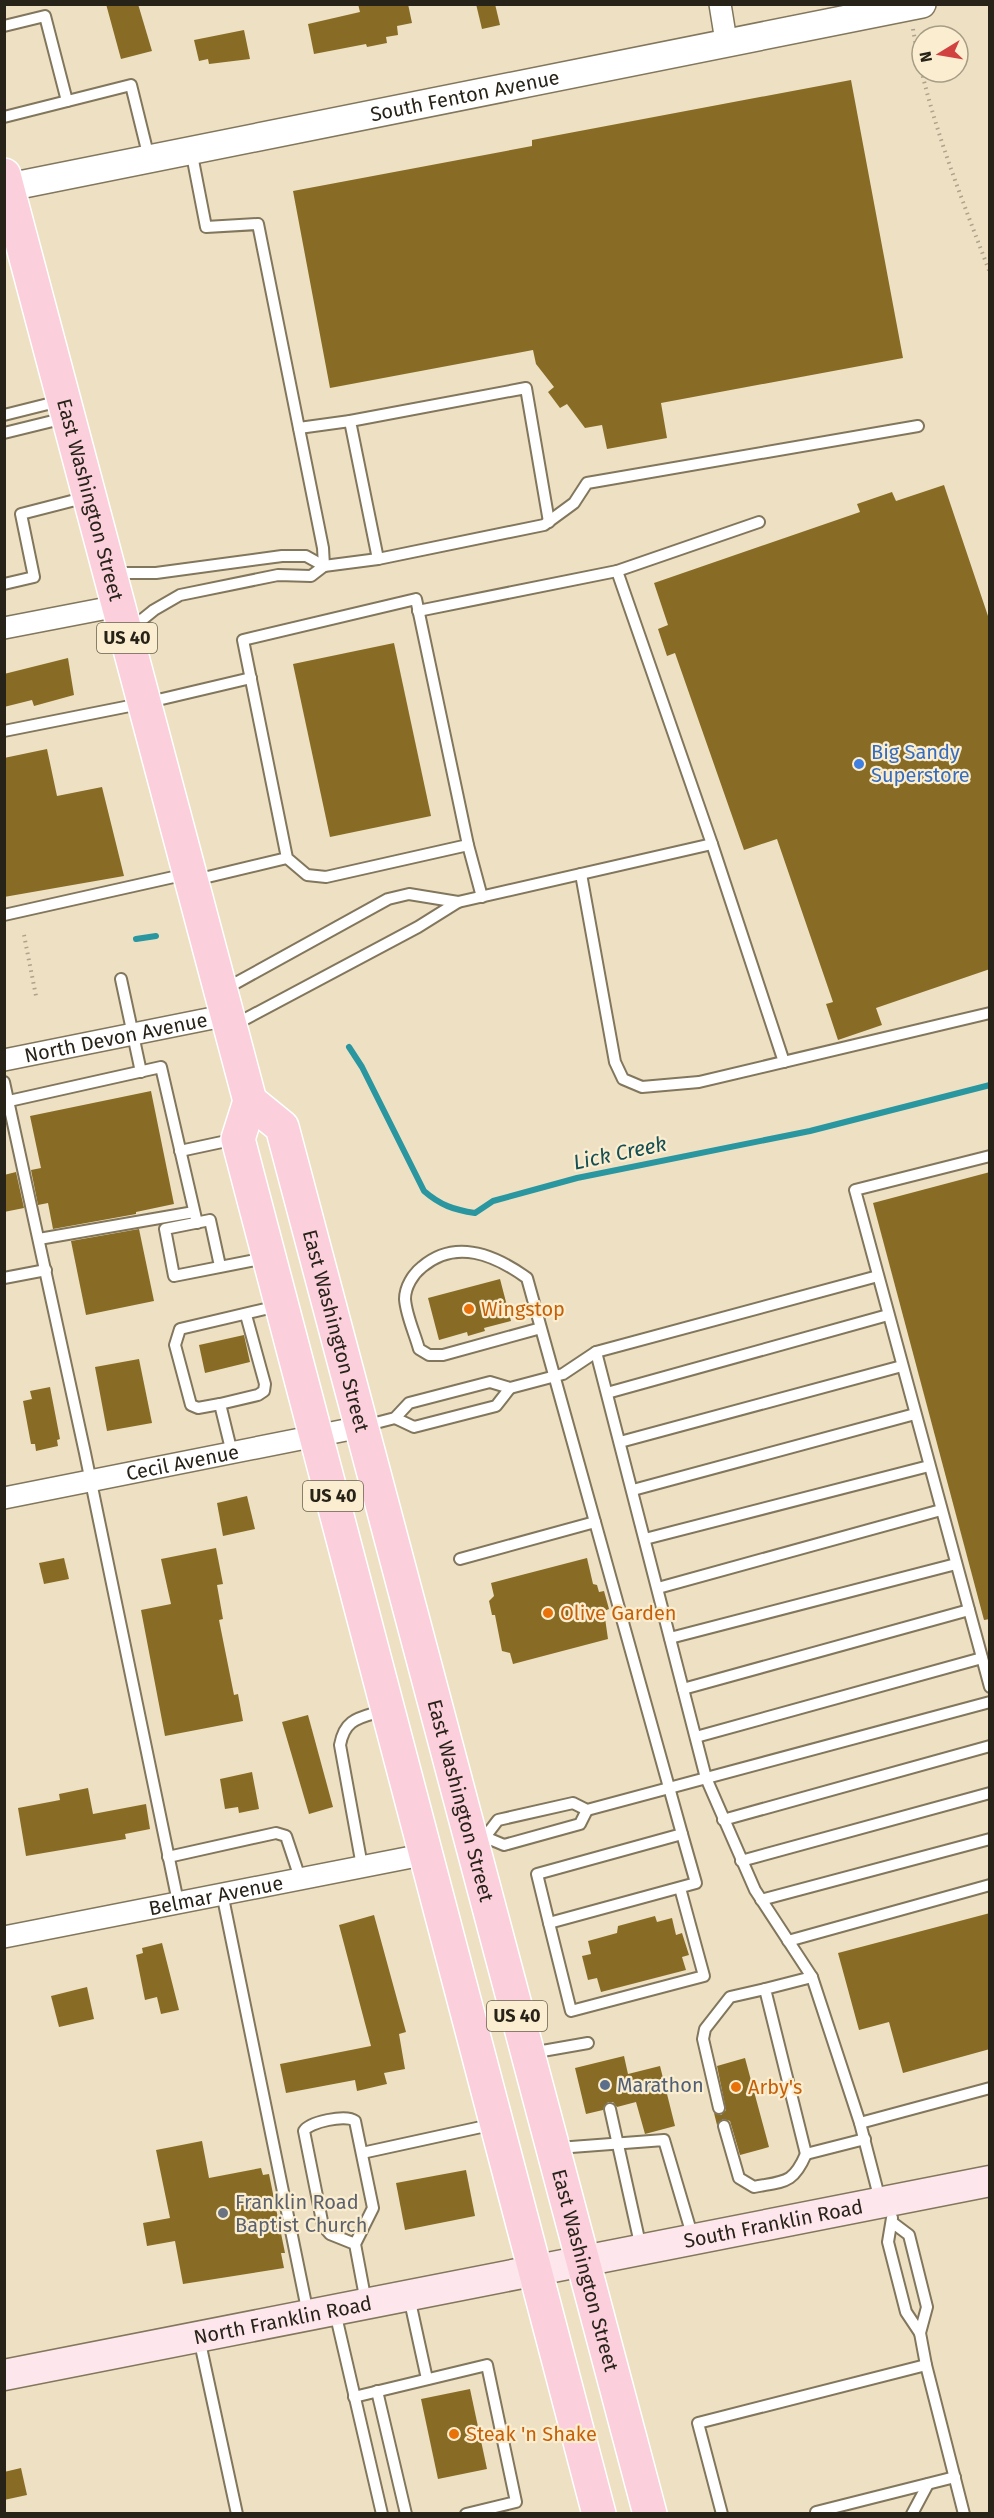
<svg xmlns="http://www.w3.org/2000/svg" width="994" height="2518" viewBox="0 0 994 2518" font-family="'Fira Sans',sans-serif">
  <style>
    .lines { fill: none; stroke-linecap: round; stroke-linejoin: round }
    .stream { stroke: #2a96a0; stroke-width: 6 }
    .building { fill: #886c26 }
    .service-casing { stroke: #82765c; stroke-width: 14 }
    .minor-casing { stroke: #82765c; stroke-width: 24 }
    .tertiary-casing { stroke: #82765c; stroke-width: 30 }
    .secondary-casing { stroke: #82765c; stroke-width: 33 }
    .primary-casing { stroke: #fff; stroke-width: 36 }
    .path { stroke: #ada28b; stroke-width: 4; stroke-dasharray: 1.5 4.5; stroke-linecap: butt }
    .service { stroke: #fff; stroke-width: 10 }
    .minor { stroke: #fff; stroke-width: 21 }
    .tertiary { stroke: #fff; stroke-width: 27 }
    .secondary { stroke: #fde7ed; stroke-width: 30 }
    .primary { stroke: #fbcfdc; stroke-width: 33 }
    .shop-dot { fill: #3f7fe0; stroke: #fbeed0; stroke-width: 2 }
    .food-dot { fill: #e8710a; stroke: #fbeed0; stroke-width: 2 }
    .service-dot { fill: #5c6f8a; stroke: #fbeed0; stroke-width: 2 }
    .worship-dot { fill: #6b7280; stroke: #fbeed0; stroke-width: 2 }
    .labels { text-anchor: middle; stroke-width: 4.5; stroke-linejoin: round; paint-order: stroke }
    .shield { fill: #fbeed0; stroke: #67604f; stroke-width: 1.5 }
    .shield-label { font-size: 18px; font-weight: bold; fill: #282318 }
    .street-label { font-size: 20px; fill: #282318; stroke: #fbeed0 }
    .shop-label { font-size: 20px; fill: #366cbe; stroke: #fbeed0; text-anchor: start }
    .food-label { font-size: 20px; fill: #c56008; stroke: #fbeed0; text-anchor: start }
    .service-label { font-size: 20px; fill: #4e5e75; stroke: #fbeed0; text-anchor: start }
    .worship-label { font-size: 20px; fill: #5b616d; stroke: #fbeed0; text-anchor: start }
    .water-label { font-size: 21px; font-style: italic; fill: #144f55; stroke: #fbeed0 }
  </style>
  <rect width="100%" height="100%" fill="#eee1c3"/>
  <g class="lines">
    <g class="stream">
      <path d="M 136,939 L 156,936"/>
      <path d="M 349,1047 L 362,1067 L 424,1191 C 440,1205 454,1210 475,1213 L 493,1201 L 577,1178 L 810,1131 L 990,1085"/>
    </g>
  </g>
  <g class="building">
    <path d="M 106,4 L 138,4 L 152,51 L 121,59 Z"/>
    <path d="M 358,4 L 408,4 L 412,23 L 397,26 L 398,35 L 386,37 L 387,43 L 367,47 L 366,44 L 314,54 L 308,24 L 360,12 Z"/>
    <path d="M 476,4 L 495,4 L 500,25 L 482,29 Z"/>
    <path d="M 244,30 L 250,59 L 209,64 L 208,59 L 199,61 L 194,40 Z"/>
    <path d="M 851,80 L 903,358 L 661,403 L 667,438 L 607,449 L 602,425 L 585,428 L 567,404 L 560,408 L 548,392 L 554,387 L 536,364 L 533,350 L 330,388 L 293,191 L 532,146 L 532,140 Z"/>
    <path d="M 944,485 L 990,622 L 990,969 L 876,1008 L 882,1025 L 838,1040 L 826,1004 L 833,1002 L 777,839 L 744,850 L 675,653 L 667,656 L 658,629 L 668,625 L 654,583 L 860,512 L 857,504 L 892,492 L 896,501 Z"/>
    <path d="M 394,643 L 431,816 L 330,837 L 293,664 Z"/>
    <path d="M 68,658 L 74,695 L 34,706 L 32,700 L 4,707 L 4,674 Z"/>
    <path d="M 47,749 L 57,796 L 102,787 L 124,876 L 4,897 L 4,758 Z"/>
    <path d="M 151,1091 L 174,1204 L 136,1212 L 136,1214 L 53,1229 L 48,1203 L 38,1205 L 31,1170 L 41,1168 L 30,1116 Z"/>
    <path d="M 16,1172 L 24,1208 L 4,1212 L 4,1175 Z"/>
    <path d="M 990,1172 L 990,1619 L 984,1620 L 873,1203 Z"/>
    <path d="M 139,1229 L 154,1301 L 86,1315 L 71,1241 Z"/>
    <path d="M 500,1279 L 511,1321 L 484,1328 L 485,1331 L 468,1336 L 467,1332 L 439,1340 L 428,1298 Z"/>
    <path d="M 244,1335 L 250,1362 L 205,1373 L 199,1345 Z"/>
    <path d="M 139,1359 L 152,1423 L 107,1431 L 95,1367 Z"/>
    <path d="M 50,1387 L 60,1439 L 57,1440 L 58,1446 L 36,1451 L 35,1444 L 31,1444 L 23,1401 L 32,1399 L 30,1391 Z"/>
    <path d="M 247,1496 L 255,1529 L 223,1536 L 217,1503 Z"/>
    <path d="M 216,1548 L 223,1584 L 217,1585 L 223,1619 L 219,1620 L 234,1695 L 238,1694 L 243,1721 L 165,1736 L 141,1610 L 171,1604 L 161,1559 Z"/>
    <path d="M 64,1558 L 69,1579 L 44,1584 L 39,1563 Z"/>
    <path d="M 587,1558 L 593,1584 L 597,1585 L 599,1592 L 604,1591 L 609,1609 L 604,1611 L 608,1639 L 513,1664 L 510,1653 L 502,1651 L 495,1615 L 492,1615 L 489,1601 L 494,1596 L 491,1583 Z"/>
    <path d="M 308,1715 L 333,1807 L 309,1814 L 282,1722 Z"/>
    <path d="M 252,1772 L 259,1809 L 239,1813 L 238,1807 L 225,1809 L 220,1779 Z"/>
    <path d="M 88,1788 L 93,1814 L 146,1804 L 150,1829 L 125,1834 L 126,1839 L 26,1856 L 18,1808 L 60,1800 L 59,1794 Z"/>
    <path d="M 990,1913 L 990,2049 L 903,2073 L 889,2022 L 859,2030 L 838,1953 Z"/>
    <path d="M 374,1915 L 406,2032 L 399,2034 L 405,2069 L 384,2073 L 387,2084 L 357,2091 L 355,2080 L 286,2093 L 280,2064 L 371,2046 L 339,1925 Z"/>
    <path d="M 655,1916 L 657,1922 L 672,1918 L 676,1935 L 682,1933 L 689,1955 L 682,1957 L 686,1970 L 601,1992 L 597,1978 L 588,1980 L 582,1956 L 591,1954 L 588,1941 L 617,1933 L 618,1926 Z"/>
    <path d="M 162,1943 L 179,2010 L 161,2014 L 157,1997 L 145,2000 L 136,1955 L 143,1953 L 142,1948 Z"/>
    <path d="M 87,1987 L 94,2019 L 59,2027 L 51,1996 Z"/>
    <path d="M 624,2056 L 628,2074 L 660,2066 L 675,2126 L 645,2134 L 636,2102 L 617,2107 L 613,2102 L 608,2102 L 603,2110 L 586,2114 L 575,2068 Z"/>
    <path d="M 745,2058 L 769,2147 L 740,2155 L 730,2121 L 723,2119 L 717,2125 L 714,2113 L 721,2115 L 726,2110 L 717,2066 Z"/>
    <path d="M 202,2141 L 209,2178 L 261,2168 L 263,2175 L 269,2174 L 285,2253 L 281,2253 L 284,2268 L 183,2284 L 175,2241 L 147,2246 L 143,2223 L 170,2218 L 156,2150 Z"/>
    <path d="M 466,2170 L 475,2216 L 405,2230 L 396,2183 Z"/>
    <path d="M 470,2389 L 487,2469 L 438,2479 L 421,2399 Z"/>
    <path d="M 21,2468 L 27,2495 L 4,2500 L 4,2472 Z"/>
  </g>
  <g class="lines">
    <defs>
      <g id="service">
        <path d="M 4,26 L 45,16 L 67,101"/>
        <path d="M 4,117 L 131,85 L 149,158"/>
        <path d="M 191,150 L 206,227 L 258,224 L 323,548 L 324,566"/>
        <path d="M 4,415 L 60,401"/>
        <path d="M 299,428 L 350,421"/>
        <path d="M 4,433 L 65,418"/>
        <path d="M 378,559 L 350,421 L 526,388 L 549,522"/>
        <path d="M 115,573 L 156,573 L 282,556 L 306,556 L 324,566"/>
        <path d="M 4,584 L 34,577 L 21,514 L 87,497"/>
        <path d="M 418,611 L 617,571"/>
        <path d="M 128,631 L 154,610 L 180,595 L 278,575 L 311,576 L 324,566 L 378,559 L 544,525 L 574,503 L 587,483 L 918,426"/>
        <path d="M 4,731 L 145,703 L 251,678"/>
        <path d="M 712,844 L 784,1062"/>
        <path d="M 468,845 L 482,897"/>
        <path d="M 581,874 L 615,1062 L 623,1079 L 642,1087 L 699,1082 L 990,1013"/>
        <path d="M 195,880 L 287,858 L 307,875 L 326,877 L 468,845 L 416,599 L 243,640 L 287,858"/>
        <path d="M 458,902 L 712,844 L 617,571 L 759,522"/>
        <path d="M 4,915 L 187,874"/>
        <path d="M 121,979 L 141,1072"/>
        <path d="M 225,989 L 388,899 L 409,894 L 458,902 L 418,927 L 234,1025"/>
        <path d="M 4,1082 L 85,1453 L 178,1902"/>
        <path d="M 9,1101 L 161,1067 L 197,1223"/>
        <path d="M 180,1151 L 236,1139"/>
        <path d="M 990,1156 L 855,1190 L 990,1687"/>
        <path d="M 39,1239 L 194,1212"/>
        <path d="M 220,1266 L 210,1220 L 165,1229 L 174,1276 L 266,1258"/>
        <path d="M 4,1278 L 46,1270"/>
        <path d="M 541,1328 L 443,1355 L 429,1355 L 419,1349 C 415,1334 406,1315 405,1299 C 405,1287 413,1274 422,1267 C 456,1238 495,1255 527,1278 L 682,1834 L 537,1874 L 549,1923"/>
        <path d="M 596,1352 L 706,1778 L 755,1890 L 812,1977 L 860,2123 L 880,2200"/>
        <path d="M 607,1393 L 888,1315"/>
        <path d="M 220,1404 L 198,1408 L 191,1405 L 175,1345 L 180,1329 L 278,1306"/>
        <path d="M 395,1418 L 414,1427 L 496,1406 L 510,1388"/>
        <path d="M 364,1426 L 395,1418 L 409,1403 L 490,1382 L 510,1388 L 563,1374 L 596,1352 L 878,1276"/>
        <path d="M 620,1442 L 902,1366"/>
        <path d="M 232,1453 L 220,1404 L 258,1395 L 264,1391 L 265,1384 L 246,1315"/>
        <path d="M 633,1490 L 915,1414"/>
        <path d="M 645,1539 L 929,1466"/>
        <path d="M 460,1559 L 595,1522"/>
        <path d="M 658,1588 L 941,1510"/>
        <path d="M 670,1638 L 956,1564"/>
        <path d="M 683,1689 L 969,1610"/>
        <path d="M 696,1737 L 982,1658"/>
        <path d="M 723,1820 L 990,1746"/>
        <path d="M 485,1837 L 498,1820 L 573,1803 L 587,1810 L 990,1702"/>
        <path d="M 480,1838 L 485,1837 L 504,1845 L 580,1824 L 587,1810"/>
        <path d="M 168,1857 L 276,1833 L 286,1836 L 300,1878"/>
        <path d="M 741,1861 L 990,1793"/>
        <path d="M 362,1866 L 340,1745 C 345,1717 361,1718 385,1710"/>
        <path d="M 680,1888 L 704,1976 L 571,2011 L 549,1923 L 696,1883 L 682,1834"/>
        <path d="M 222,1893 L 308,2314"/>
        <path d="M 761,1900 L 990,1839"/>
        <path d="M 788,1941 L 990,1885"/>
        <path d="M 812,1977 L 765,1989 L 806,2154 L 865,2139"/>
        <path d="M 531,2053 L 588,2043"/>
        <path d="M 719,2108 L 703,2039 L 705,2029 L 730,1997 L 765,1989"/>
        <path d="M 610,2109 L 641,2248"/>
        <path d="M 860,2123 L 990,2088"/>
        <path d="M 724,2126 L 739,2178 L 754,2187 C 785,2181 793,2184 806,2154"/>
        <path d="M 558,2148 L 664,2140 L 693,2238"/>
        <path d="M 362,2153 L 495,2124"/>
        <path d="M 892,2218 L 888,2242 L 906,2312 L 920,2333"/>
        <path d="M 893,2223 L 909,2235 L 927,2307 L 920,2333 L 926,2365 L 964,2514"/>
        <path d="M 355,2244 L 373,2208 L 355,2121 C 346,2114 309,2122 304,2131 L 323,2226 L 330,2234 L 355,2244 L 366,2302"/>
        <path d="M 409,2297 L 427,2379"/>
        <path d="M 335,2312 L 382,2514"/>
        <path d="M 199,2338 L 237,2514"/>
        <path d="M 377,2391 L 406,2514"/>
        <path d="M 354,2397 L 487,2365 L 516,2502 L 466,2514"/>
        <path d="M 816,2512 L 955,2477"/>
        <path d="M 722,2514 L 698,2423 L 926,2365"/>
        <path d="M 912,2514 L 928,2484"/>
      </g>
      <g id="minor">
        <path d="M 720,4 L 726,41"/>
        <path d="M 4,628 L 118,606"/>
        <path id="s1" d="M 4,1060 L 228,1015"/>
        <path id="s2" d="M 4,1498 L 361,1427"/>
        <path id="s3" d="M 4,1937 L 427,1854"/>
      </g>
      <g id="tertiary">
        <path id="s4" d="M 4,188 L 922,4"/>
      </g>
      <g id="secondary">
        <path id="s5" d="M 4,2375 L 990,2181"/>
      </g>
      <g id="primary">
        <path id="s6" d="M 4,175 L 250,1101 L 238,1139 L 599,2514"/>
        <path id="s7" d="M 250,1101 L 282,1127 L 650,2514"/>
      </g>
    </defs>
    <use href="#service" class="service-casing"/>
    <use href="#minor" class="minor-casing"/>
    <use href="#tertiary" class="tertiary-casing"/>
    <use href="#secondary" class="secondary-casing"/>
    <use href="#primary" class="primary-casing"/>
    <g class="path">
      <path d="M 913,29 C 927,113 960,194 990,273"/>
      <path d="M 24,935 L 36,996"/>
    </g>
    <use href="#service" class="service"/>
    <use href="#minor" class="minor"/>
    <use href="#tertiary" class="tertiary"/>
    <use href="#secondary" class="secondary"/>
    <use href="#primary" class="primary"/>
  </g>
  <circle class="shop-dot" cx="859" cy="764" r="6"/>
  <g class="food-dot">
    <circle cx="469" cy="1309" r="6"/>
    <circle cx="548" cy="1613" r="6"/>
    <circle cx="736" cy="2087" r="6"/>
    <circle cx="454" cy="2434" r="6"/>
  </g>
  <circle class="service-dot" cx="605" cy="2085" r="6"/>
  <circle class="worship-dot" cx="223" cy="2213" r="6"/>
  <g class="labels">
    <g class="shield">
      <rect x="97" y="623" width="60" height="30" rx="4.5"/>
      <rect x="303" y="1481" width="60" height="30" rx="4.5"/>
      <rect x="487" y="2001" width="60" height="30" rx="4.5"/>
    </g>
    <g class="shield-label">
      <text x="127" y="644">US 40</text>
      <text x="333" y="1502">US 40</text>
      <text x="517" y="2022">US 40</text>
    </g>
    <g class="street-label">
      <text dy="7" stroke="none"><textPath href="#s4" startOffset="470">South Fenton Avenue</textPath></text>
      <text dy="7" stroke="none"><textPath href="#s6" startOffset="336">East Washington Street</textPath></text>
      <text dy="7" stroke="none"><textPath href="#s1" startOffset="114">North Devon Avenue</textPath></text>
      <text dy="7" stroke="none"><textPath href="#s7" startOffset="252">East Washington Street</textPath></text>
      <text dy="7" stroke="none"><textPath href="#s2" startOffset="182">Cecil Avenue</textPath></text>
      <text dy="7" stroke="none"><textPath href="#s7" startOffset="738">East Washington Street</textPath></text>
      <text dy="7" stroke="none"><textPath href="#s3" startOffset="216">Belmar Avenue</textPath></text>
      <text dy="7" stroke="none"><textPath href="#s5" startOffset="784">South Franklin Road</textPath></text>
      <text dy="7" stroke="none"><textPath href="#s7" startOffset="1224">East Washington Street</textPath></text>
      <text dy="7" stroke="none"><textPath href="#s5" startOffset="284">North Franklin Road</textPath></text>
    </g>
    <g class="shop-label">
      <text x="871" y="759">Big Sandy<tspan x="871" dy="23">Superstore</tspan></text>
    </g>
    <g class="food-label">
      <text x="481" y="1316">Wingstop</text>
      <text x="560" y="1620">Olive Garden</text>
      <text x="748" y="2094">Arby's</text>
      <text x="466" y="2441">Steak 'n Shake</text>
    </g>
    <g class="service-label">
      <text x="617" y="2092">Marathon</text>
    </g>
    <g class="worship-label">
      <text x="235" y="2209">Franklin Road<tspan x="235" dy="23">Baptist Church</tspan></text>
    </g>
    <g class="water-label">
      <text transform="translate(620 1153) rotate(-12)" y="7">Lick Creek</text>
    </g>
  </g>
  <rect width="994" height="2518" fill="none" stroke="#282318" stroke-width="12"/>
  <g transform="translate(940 54) rotate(259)"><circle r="28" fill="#fbeed0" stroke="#a79d86" stroke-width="1.5"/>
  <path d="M0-4.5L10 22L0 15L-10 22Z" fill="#d0413f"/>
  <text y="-9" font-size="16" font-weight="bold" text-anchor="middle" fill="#282318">N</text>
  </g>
</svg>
